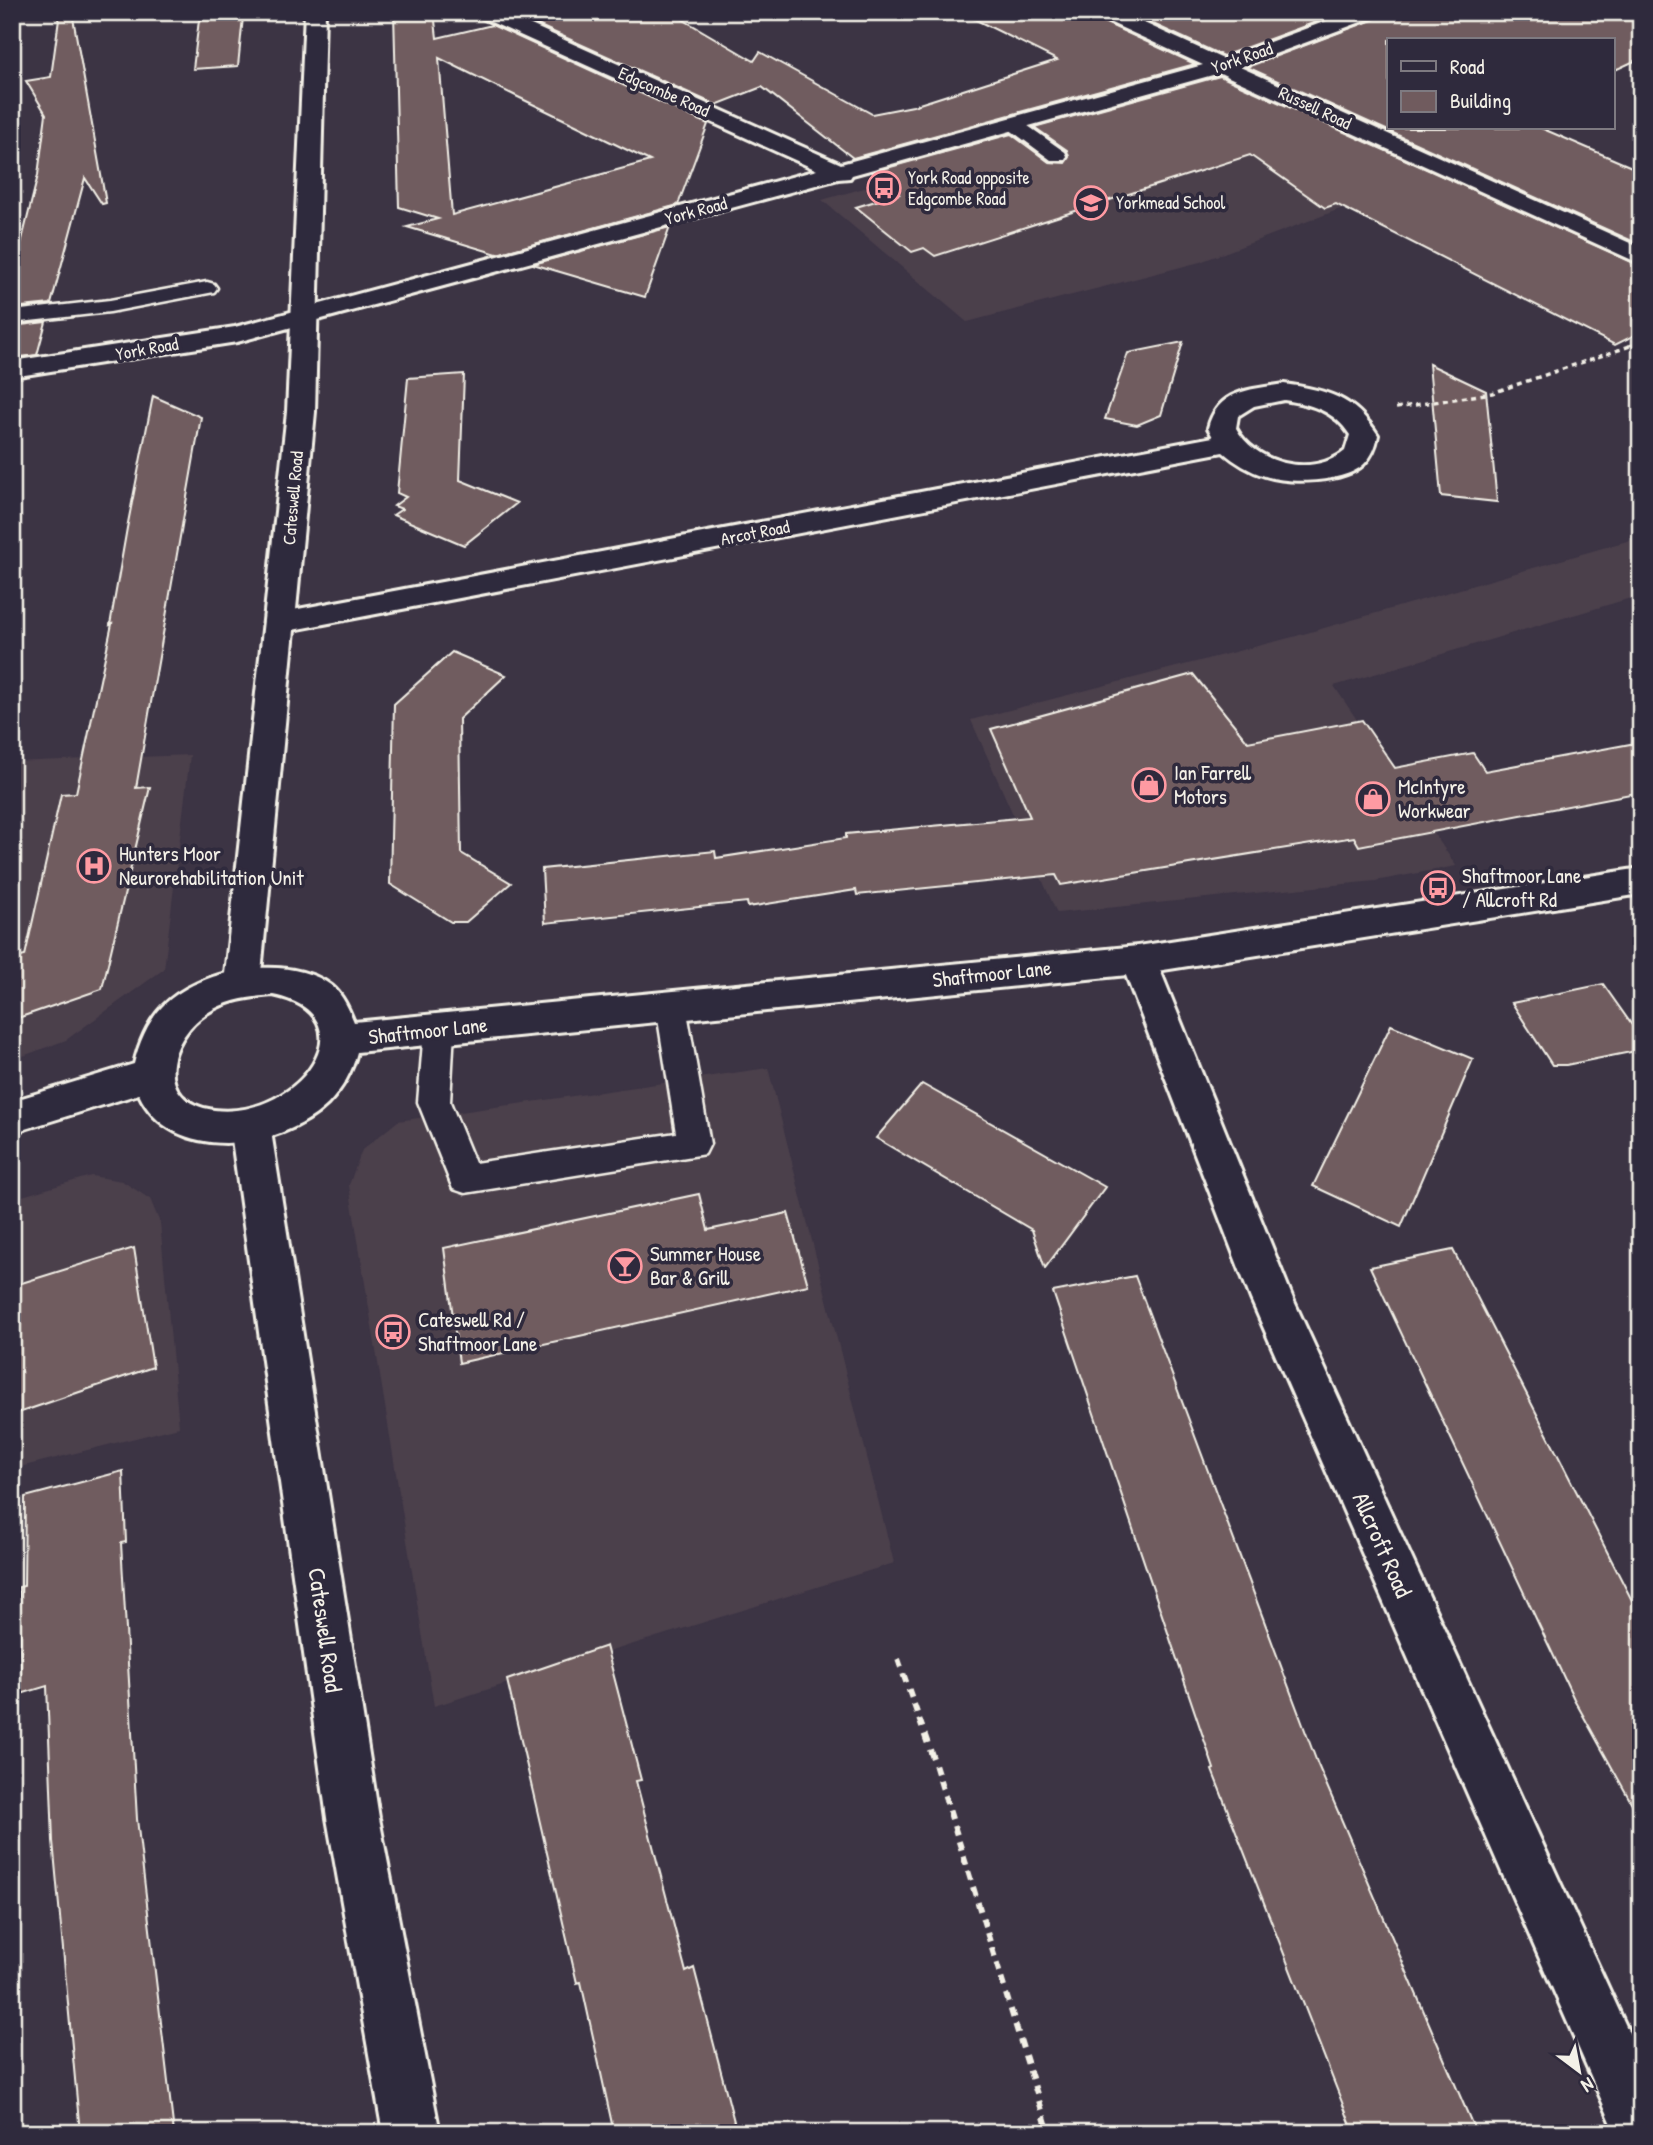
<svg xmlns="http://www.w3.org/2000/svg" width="1653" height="2145" viewBox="0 0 1653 2145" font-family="'Patrick Hand',sans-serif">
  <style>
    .built { fill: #4c404c }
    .building { fill: #705b5e; stroke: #f4f1e8; stroke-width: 2; fill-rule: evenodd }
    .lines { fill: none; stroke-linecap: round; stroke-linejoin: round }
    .service-casing { stroke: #f4f1e8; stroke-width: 5 }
    .minor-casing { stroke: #f4f1e8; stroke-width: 6 }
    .tertiary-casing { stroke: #f4f1e8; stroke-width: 6 }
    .secondary-casing { stroke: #f4f1e8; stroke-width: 6 }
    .path-far2 { stroke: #f4f1e8; stroke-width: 2.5; stroke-dasharray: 4.5 3.5; stroke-linecap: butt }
    .path-far1 { stroke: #f4f1e8; stroke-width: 3.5; stroke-dasharray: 5 4.5; stroke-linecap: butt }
    .path { stroke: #f4f1e8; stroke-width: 6; stroke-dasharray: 9 7; stroke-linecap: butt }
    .service { fill: #2f2a3d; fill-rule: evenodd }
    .minor { fill: #2f2a3d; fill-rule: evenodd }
    .tertiary { fill: #2f2a3d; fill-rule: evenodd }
    .secondary { fill: #2f2a3d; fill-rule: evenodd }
    .labels { text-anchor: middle; stroke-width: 7; stroke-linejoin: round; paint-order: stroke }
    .far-street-label { font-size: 18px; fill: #f4f1e8; stroke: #2f2a3d }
    .far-poi-label { font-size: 18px; fill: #f4f1e8; stroke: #2f2a3d; text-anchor: start }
    .poi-label { font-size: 21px; fill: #f4f1e8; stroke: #2f2a3d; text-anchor: start }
    .street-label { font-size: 21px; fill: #f4f1e8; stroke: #2f2a3d }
    .near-street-label { font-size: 24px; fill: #f4f1e8; stroke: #2f2a3d }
  </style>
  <rect width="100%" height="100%" fill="#3c3444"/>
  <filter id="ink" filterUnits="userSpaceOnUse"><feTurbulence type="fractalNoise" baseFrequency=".0143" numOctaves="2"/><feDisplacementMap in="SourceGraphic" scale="14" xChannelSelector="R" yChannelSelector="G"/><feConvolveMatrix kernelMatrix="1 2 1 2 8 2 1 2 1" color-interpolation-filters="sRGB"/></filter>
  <g filter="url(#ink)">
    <g class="built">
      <path d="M 1229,85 L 1348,206 L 1200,262 L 967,322 L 822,200 Z"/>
      <path d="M 1641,537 L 1641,595 L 1334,686 L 1456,866 L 1375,881 L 1057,913 L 971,720 L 1293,637 Z"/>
      <path d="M 190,755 L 164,969 L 66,1040 L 12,1060 L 12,762 Z"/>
      <path d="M 768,1068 L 894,1563 L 434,1706 L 349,1185 L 362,1150 L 398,1121 Z"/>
      <path d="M 91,1176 L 122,1181 L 150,1199 L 160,1223 L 179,1427 L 12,1469 L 12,1199 Z"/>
    </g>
    <g class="building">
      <path d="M 60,12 L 72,12 L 106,203 L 102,204 L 85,178 L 51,304 L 12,308 L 12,280 L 38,175 L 46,114 L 26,81 L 51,77 Z"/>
      <path d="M 394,12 L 434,12 L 437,38 L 492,25 L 708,124 L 678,205 L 497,254 L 407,227 L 438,219 L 399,207 ZM 439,58 L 518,97 L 650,161 L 452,215 Z"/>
      <path d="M 548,12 L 670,12 L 754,61 L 760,52 L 872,114 L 913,106 L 1057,60 L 960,12 L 1091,12 L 1095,18 L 1195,64 L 853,158 L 762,87 L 716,105 L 522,18 Z"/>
      <path d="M 1127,12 L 1343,12 L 1223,56 Z"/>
      <path d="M 1382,12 L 1622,12 L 1641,19 L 1641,58 L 1613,71 L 1613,40 L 1389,40 L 1389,128 L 1541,128 L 1641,171 L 1641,245 L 1247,67 L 1378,18 Z"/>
      <path d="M 243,17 L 238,66 L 193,69 L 199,20 Z"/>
      <path d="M 1220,76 L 1641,266 L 1641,332 L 1615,345 L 1336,204 L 1325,208 L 1250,155 L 935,256 L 924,248 L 912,252 L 856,207 L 899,194 L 872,172 L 1011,134 L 1049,162 L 1065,163 L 1069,157 L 1067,150 L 1034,127 Z"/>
      <path d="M 670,227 L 645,297 L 533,264 Z"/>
      <path d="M 46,322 L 37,355 L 12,358 L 12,326 Z"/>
      <path d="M 1183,342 L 1161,415 L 1137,425 L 1105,419 L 1128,353 Z"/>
      <path d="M 1429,364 L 1486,391 L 1497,502 L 1441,496 Z"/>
      <path d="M 464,374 L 460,480 L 517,503 L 464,545 L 393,515 L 402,509 L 394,506 L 406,497 L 397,493 L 408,378 Z"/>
      <path d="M 153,396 L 201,417 L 136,788 L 150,787 L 102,989 L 12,1020 L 12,959 L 25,956 L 61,794 L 76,793 L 112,624 L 110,625 L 127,528 Z"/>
      <path d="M 452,652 L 506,675 L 459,719 L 461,853 L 511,883 L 466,922 L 451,922 L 390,884 L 394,704 Z"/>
      <path d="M 1193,674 L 1248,742 L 1362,720 L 1395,768 L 1473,753 L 1485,771 L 1641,742 L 1641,792 L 1359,846 L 1354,837 L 1061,885 L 1056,875 L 857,895 L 856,890 L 748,907 L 747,902 L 545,923 L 542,869 L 715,851 L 716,858 L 846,838 L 846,834 L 1030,817 L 991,729 Z"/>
      <path d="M 1603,984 L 1641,1038 L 1641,1050 L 1566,1065 L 1552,1065 L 1512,1003 Z"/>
      <path d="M 1391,1025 L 1473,1059 L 1401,1227 L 1313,1186 Z"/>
      <path d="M 922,1084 L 1105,1187 L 1045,1268 L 1032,1230 L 876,1138 Z"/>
      <path d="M 699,1194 L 708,1230 L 788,1213 L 808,1285 L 459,1363 L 444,1248 Z"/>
      <path d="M 134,1248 L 153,1367 L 12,1415 L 12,1286 Z"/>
      <path d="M 1453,1250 L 1641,1618 L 1641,1820 L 1574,1699 L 1370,1267 Z"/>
      <path d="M 1135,1276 L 1318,1765 L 1476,2133 L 1354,2133 L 1212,1770 L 1214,1769 L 1053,1292 Z"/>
      <path d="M 123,1471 L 126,1542 L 121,1543 L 137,1819 L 174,2133 L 80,2133 L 53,1841 L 47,1686 L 21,1694 L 19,1587 L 24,1586 L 25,1497 Z"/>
      <path d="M 606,1646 L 641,1780 L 636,1781 L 686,1972 L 694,1968 L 737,2133 L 614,2133 L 581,1982 L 577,1983 L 507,1680 Z"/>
    </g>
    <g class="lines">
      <defs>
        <g id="service">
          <path d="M 1015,120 L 1021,121 L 1065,152 L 1067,156 L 1065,160 L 1051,160 L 1009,129 L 1006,125 Z"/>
          <path d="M 207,282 L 214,284 L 217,288 L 214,292 L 110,312 L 12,323 L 12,311 L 110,300 Z"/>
          <path d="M 671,994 L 682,998 L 686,1006 L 710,1144 L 705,1154 L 465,1193 L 453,1189 L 418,1102 L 424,1030 L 428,1021 L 439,1018 L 450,1021 L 454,1030 L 450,1102 L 475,1163 L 676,1133 L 656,1006 L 660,998 Z"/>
        </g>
        <g id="minor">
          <path d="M 475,12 L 502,12 L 841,164 L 1203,65 L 1096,16 L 1093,12 L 1120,12 L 1223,59 L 1351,12 L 1380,12 L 1377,16 L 1240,67 L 1641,248 L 1641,264 L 1220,73 L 852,175 L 850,178 L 838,179 L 237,342 L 12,377 L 12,361 L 235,327 L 817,170 L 478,16 Z"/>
          <path d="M 1284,384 C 1327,390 1354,397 1378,435 C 1376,446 1372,456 1364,464 C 1344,483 1290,484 1265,476 C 1249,471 1236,463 1223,452 L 282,632 L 271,629 L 267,622 L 271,615 L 282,612 L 1213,437 L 1208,428 C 1218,389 1250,390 1284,384 ZM 1284,400 C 1311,404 1335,411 1350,435 L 1345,451 C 1312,478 1255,464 1236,428 L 1238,416 L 1254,406 Z"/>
          <path d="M 1138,946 L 1151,950 L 1156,960 L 1293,1299 L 1641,2059 L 1641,2133 L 1616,2133 L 1251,1299 L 1120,960 L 1125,950 Z"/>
        </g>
        <g id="tertiary">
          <path d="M 305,12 L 325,12 L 315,412 L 260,983 L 255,993 L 242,997 L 229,993 L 224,983 L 287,412 Z"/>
          <path d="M 250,1109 L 264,1113 L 270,1125 L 379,1818 L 440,2133 L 383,2133 L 327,1818 L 230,1125 L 236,1113 Z"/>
        </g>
        <path id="secondary" d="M 1641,868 L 1641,894 L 1138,974 L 357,1052 C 352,1072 342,1089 328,1104 C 280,1151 171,1164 139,1094 L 12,1133 L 12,1101 L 134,1064 C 139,1043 148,1022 162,1007 C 198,969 289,952 332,986 C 343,995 349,1010 354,1022 L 1138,946 ZM 273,995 C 373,1015 300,1120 214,1110 C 153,1102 167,1039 207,1013 C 227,1000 250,997 273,995 Z"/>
      </defs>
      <use href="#service" class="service-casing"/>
      <use href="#minor" class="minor-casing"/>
      <use href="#tertiary" class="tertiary-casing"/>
      <use href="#secondary" class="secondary-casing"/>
      <path class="path-far2" d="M 1628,346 L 1641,342"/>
      <path class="path-far1" d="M 1396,408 L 1492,393 L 1633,345"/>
      <path class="path" d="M 898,1659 L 935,1764 L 1049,2133"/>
      <use href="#service" class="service"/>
      <use href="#minor" class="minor"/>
      <use href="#tertiary" class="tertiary"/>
      <use href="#secondary" class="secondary"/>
    </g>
  </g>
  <defs>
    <symbol id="bus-ring" viewBox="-11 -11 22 22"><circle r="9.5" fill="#2f2a3d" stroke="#ff9aa2" stroke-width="1.5"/><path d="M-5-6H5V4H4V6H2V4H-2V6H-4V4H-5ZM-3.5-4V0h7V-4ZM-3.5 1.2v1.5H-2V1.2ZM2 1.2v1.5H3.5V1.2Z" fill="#ff9aa2"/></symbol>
    <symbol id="school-ring" viewBox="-11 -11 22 22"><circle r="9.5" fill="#2f2a3d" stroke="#ff9aa2" stroke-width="1.5"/><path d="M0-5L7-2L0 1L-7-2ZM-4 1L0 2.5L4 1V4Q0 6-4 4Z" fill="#ff9aa2"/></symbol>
    <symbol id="shop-ring" viewBox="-11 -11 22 22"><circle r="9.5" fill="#2f2a3d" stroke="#ff9aa2" stroke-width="1.5"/><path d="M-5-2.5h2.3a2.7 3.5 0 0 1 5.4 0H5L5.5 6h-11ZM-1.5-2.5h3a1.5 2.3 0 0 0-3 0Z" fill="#ff9aa2"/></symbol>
    <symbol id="hospital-ring" viewBox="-11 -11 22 22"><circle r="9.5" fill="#2f2a3d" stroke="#ff9aa2" stroke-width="1.5"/><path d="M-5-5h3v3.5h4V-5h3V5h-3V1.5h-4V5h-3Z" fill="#ff9aa2"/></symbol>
    <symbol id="bar-ring" viewBox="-11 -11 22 22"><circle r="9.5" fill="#2f2a3d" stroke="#ff9aa2" stroke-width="1.5"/><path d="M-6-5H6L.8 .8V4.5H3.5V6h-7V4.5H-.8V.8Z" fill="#ff9aa2"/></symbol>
  </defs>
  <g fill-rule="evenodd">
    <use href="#bus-ring" x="865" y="169" width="38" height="38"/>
    <use href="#school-ring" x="1072" y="184" width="38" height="38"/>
    <use href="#shop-ring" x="1130" y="766" width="38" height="38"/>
    <use href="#shop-ring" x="1354" y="780" width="38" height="38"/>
    <use href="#hospital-ring" x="75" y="847" width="38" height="38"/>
    <use href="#bus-ring" x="1419" y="869" width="38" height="38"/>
    <use href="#bar-ring" x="606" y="1247" width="38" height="38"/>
    <use href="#bus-ring" x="374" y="1313" width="38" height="38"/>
  </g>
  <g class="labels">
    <g class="far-street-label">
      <text transform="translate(1242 58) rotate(-19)" y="6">York Road</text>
      <text transform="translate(664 92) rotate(24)" y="6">Edgcombe Road</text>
      <text transform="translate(1315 108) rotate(25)" y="6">Russell Road</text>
      <text transform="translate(696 211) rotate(-15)" y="6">York Road</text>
      <text transform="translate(147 349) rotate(-10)" y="6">York Road</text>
      <text transform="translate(293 498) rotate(-85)" y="6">Cateswell Road</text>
      <text transform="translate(755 533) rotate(-11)" y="6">Arcot Road</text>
    </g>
    <g class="far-poi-label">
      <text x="908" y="184">York Road opposite<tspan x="908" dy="21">Edgcombe Road</tspan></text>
      <text x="1116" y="209">Yorkmead School</text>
    </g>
    <g class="poi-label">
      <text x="1174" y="780">Ian Farrell<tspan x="1174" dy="24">Motors</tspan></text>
      <text x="1398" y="794">McIntyre<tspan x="1398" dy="24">Workwear</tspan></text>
      <text x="119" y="861">Hunters Moor<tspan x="119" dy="24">Neurorehabilitation Unit</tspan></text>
      <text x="1462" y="883">Shaftmoor Lane<tspan x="1462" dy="24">/ Allcroft Rd</tspan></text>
      <text x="650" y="1261">Summer House<tspan x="650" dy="24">Bar &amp; Grill</tspan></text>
      <text x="418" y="1327">Cateswell Rd /<tspan x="418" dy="24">Shaftmoor Lane</tspan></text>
    </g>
    <g class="street-label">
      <text transform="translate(992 974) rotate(-6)" y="7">Shaftmoor Lane</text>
      <text transform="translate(428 1031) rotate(-6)" y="7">Shaftmoor Lane</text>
    </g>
    <g class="near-street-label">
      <text transform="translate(1382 1545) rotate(66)" y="8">Allcroft Road</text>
      <text transform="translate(325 1630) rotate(82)" y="8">Cateswell Road</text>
    </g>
  </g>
  <rect width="1653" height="2145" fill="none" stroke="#2f2a3d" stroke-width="42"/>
  <rect x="21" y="21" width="1611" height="2103" fill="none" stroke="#f4f1e8" stroke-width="2.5" filter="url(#ink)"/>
  <rect x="1387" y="38" width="228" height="91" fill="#2f2a3d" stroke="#7e7a81" stroke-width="2"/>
  <rect x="1401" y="61" width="35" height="10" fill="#2f2a3d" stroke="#7e7a81" stroke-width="2"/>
  <text x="1450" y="74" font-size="21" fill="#f4f1e8">Road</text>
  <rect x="1401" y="91" width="35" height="21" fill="#705b5e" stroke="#7e7a81" stroke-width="2"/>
  <text x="1450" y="108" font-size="21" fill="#f4f1e8">Building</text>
  <g transform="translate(1579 2071) rotate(148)" stroke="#2f2a3d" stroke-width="5" paint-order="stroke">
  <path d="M0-5L12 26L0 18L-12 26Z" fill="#f4f1e8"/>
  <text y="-10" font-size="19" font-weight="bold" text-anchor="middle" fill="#f4f1e8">N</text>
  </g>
</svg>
